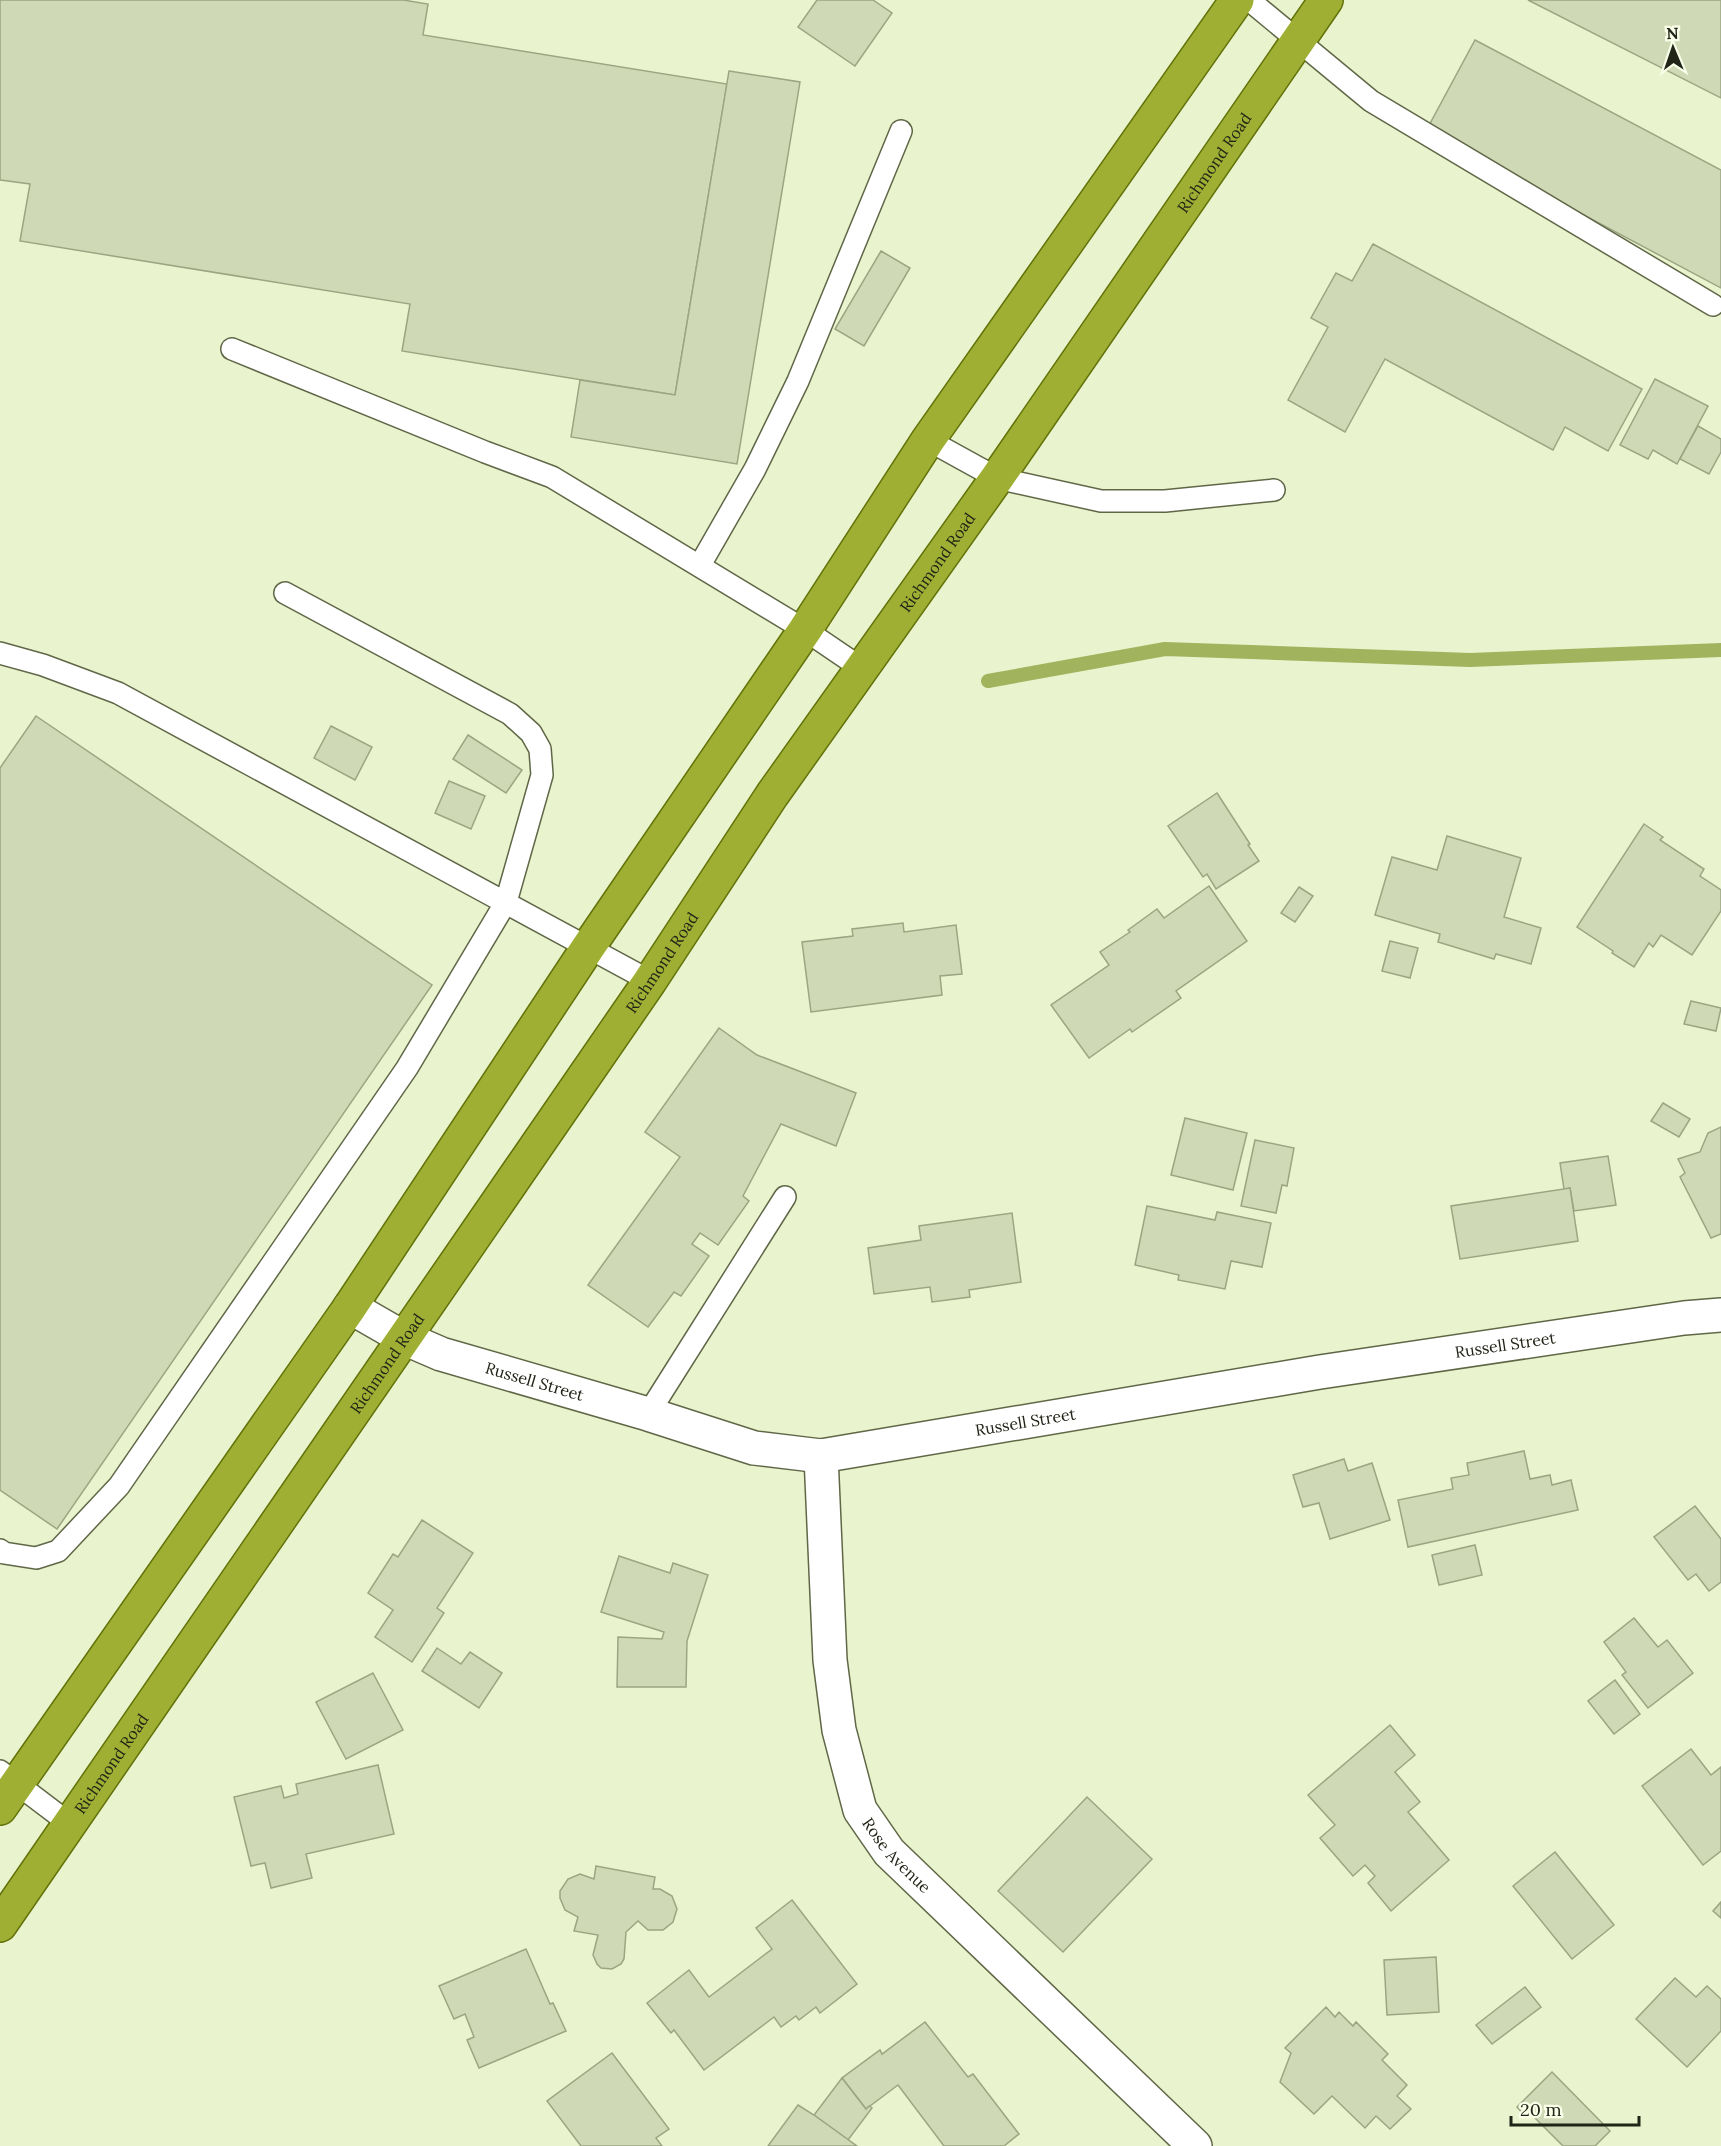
<svg xmlns="http://www.w3.org/2000/svg" width="1721" height="2146" viewBox="0 0 1721 2146" font-family="Lora,serif">
  <style>
    .lines { fill: none; stroke-linecap: round; stroke-linejoin: round }
    .stream { stroke: #a1b35d; stroke-width: 14 }
    .building { fill: #d0d9b5; stroke: #9ca582; stroke-width: 1.5 }
    .service-casing { stroke: #606747; stroke-width: 24 }
    .minor-casing { stroke: #606747; stroke-width: 36 }
    .trunk-casing { stroke: #627209; stroke-width: 36 }
    .service { stroke: #fff; stroke-width: 21 }
    .minor { stroke: #fff; stroke-width: 33 }
    .trunk { stroke: #9eaf34; stroke-width: 33 }
    .labels { text-anchor: middle; stroke-width: 6; stroke-linejoin: round; paint-order: stroke }
    .street-label { font-size: 16px; fill: #212517; stroke: #f8fee8 }
  </style>
  <rect width="100%" height="100%" fill="#e9f3ce"/>
  <g class="lines">
    <path class="stream" d="M 988,681 L 1165,649 L 1470,660 L 1721,650"/>
  </g>
  <g class="building">
    <path d="M 0,0 L 403,0 L 428,4 L 423,35 L 727,84 L 675,395 L 402,351 L 410,304 L 20,241 L 30,184 L 0,180 Z"/>
    <path d="M 817,0 L 873,0 L 892,13 L 855,66 L 798,27 Z"/>
    <path d="M 1528,0 L 1721,0 L 1721,98 Z"/>
    <path d="M 1475,40 L 1721,170 L 1721,288 L 1426,131 Z"/>
    <path d="M 729,71 L 800,82 L 737,464 L 571,437 L 580,380 L 675,395 Z"/>
    <path d="M 1373,244 L 1642,389 L 1608,451 L 1565,427 L 1553,450 L 1385,359 L 1345,432 L 1288,400 L 1328,327 L 1311,318 L 1336,273 L 1352,281 Z"/>
    <path d="M 881,251 L 910,268 L 864,346 L 835,329 Z"/>
    <path d="M 1655,379 L 1708,406 L 1677,464 L 1653,450 L 1648,459 L 1620,445 Z"/>
    <path d="M 1698,426 L 1721,439 L 1721,452 L 1709,474 L 1680,459 Z"/>
    <path d="M 36,716 L 432,985 L 57,1529 L 0,1490 L 0,768 Z"/>
    <path d="M 331,726 L 372,747 L 355,780 L 314,758 Z"/>
    <path d="M 468,735 L 522,770 L 506,793 L 453,759 Z"/>
    <path d="M 449,781 L 485,796 L 471,829 L 435,813 Z"/>
    <path d="M 1217,793 L 1250,844 L 1248,845 L 1259,861 L 1216,889 L 1207,874 L 1203,877 L 1168,826 Z"/>
    <path d="M 1644,824 L 1663,837 L 1660,840 L 1704,869 L 1700,876 L 1721,890 L 1721,911 L 1692,955 L 1661,935 L 1653,947 L 1649,943 L 1634,967 L 1612,953 L 1613,951 L 1577,927 Z"/>
    <path d="M 1447,836 L 1521,858 L 1504,917 L 1541,928 L 1531,964 L 1496,954 L 1494,959 L 1438,942 L 1440,934 L 1375,915 L 1392,857 L 1437,870 Z"/>
    <path d="M 1209,886 L 1247,941 L 1176,991 L 1181,998 L 1132,1032 L 1130,1029 L 1089,1058 L 1051,1005 L 1109,965 L 1100,952 L 1130,932 L 1128,930 L 1157,909 L 1164,918 Z"/>
    <path d="M 1299,887 L 1313,896 L 1295,922 L 1281,913 Z"/>
    <path d="M 903,923 L 904,932 L 956,925 L 962,974 L 940,976 L 942,995 L 811,1012 L 802,942 L 853,936 L 852,929 Z"/>
    <path d="M 1390,941 L 1418,948 L 1410,978 L 1382,971 Z"/>
    <path d="M 1691,1001 L 1721,1008 L 1716,1031 L 1684,1024 Z"/>
    <path d="M 719,1028 L 757,1055 L 856,1093 L 836,1146 L 781,1124 L 743,1196 L 749,1201 L 718,1245 L 700,1233 L 692,1244 L 709,1256 L 681,1296 L 674,1292 L 648,1327 L 588,1285 L 680,1157 L 645,1132 Z"/>
    <path d="M 1663,1103 L 1690,1119 L 1679,1137 L 1651,1121 Z"/>
    <path d="M 1185,1118 L 1247,1133 L 1233,1190 L 1171,1175 Z"/>
    <path d="M 1721,1127 L 1721,1234 L 1711,1238 L 1680,1177 L 1685,1173 L 1678,1159 L 1700,1152 L 1708,1133 Z"/>
    <path d="M 1255,1140 L 1294,1148 L 1287,1186 L 1282,1185 L 1276,1213 L 1241,1206 Z"/>
    <path d="M 1608,1156 L 1616,1205 L 1574,1211 L 1570,1188 L 1564,1189 L 1560,1163 Z"/>
    <path d="M 1570,1188 L 1578,1241 L 1460,1259 L 1451,1206 Z"/>
    <path d="M 1147,1206 L 1215,1220 L 1217,1212 L 1271,1223 L 1262,1267 L 1231,1261 L 1225,1289 L 1178,1280 L 1179,1275 L 1135,1265 Z"/>
    <path d="M 1012,1213 L 1021,1282 L 969,1290 L 970,1297 L 932,1302 L 930,1287 L 874,1294 L 868,1248 L 921,1240 L 919,1226 Z"/>
    <path d="M 1524,1451 L 1530,1479 L 1550,1475 L 1552,1485 L 1571,1480 L 1578,1510 L 1408,1547 L 1398,1500 L 1453,1489 L 1451,1478 L 1469,1475 L 1467,1463 Z"/>
    <path d="M 1344,1459 L 1348,1471 L 1372,1463 L 1390,1520 L 1330,1539 L 1319,1503 L 1303,1507 L 1293,1475 Z"/>
    <path d="M 1695,1506 L 1721,1539 L 1721,1582 L 1709,1591 L 1696,1574 L 1688,1580 L 1654,1537 Z"/>
    <path d="M 422,1520 L 473,1553 L 437,1608 L 444,1613 L 412,1662 L 375,1637 L 393,1610 L 368,1593 L 393,1554 L 398,1557 Z"/>
    <path d="M 1475,1545 L 1482,1575 L 1439,1585 L 1432,1555 Z"/>
    <path d="M 619,1556 L 670,1573 L 673,1563 L 708,1575 L 687,1641 L 686,1687 L 617,1687 L 618,1637 L 662,1639 L 664,1632 L 601,1612 Z"/>
    <path d="M 1634,1618 L 1658,1647 L 1667,1640 L 1693,1673 L 1648,1708 L 1622,1675 L 1626,1672 L 1604,1642 Z"/>
    <path d="M 437,1648 L 461,1664 L 470,1652 L 502,1673 L 479,1708 L 422,1671 Z"/>
    <path d="M 373,1673 L 403,1730 L 346,1759 L 316,1702 Z"/>
    <path d="M 1615,1680 L 1640,1714 L 1614,1734 L 1588,1701 Z"/>
    <path d="M 1390,1725 L 1415,1755 L 1395,1772 L 1420,1802 L 1408,1812 L 1449,1860 L 1391,1911 L 1368,1883 L 1375,1876 L 1365,1865 L 1353,1876 L 1320,1838 L 1335,1825 L 1308,1795 Z"/>
    <path d="M 1691,1749 L 1711,1775 L 1721,1767 L 1721,1851 L 1703,1865 L 1642,1786 Z"/>
    <path d="M 378,1765 L 394,1834 L 306,1854 L 312,1878 L 271,1888 L 265,1863 L 251,1866 L 234,1797 L 281,1786 L 284,1798 L 298,1794 L 296,1784 Z"/>
    <path d="M 1087,1797 L 1152,1859 L 1063,1952 L 998,1891 Z"/>
    <path d="M 1555,1852 L 1614,1925 L 1572,1959 L 1513,1886 Z"/>
    <path d="M 596,1866 L 655,1877 L 653,1889 L 660,1889 L 672,1896 L 677,1909 L 673,1922 L 663,1930 L 648,1930 L 638,1921 L 626,1932 L 624,1959 L 621,1964 L 612,1969 L 601,1968 L 597,1964 L 593,1955 L 598,1935 L 574,1931 L 578,1917 L 565,1910 L 560,1898 L 560,1891 L 568,1879 L 580,1874 L 594,1879 Z"/>
    <path d="M 792,1900 L 857,1984 L 820,2013 L 816,2007 L 799,2020 L 796,2016 L 781,2027 L 774,2017 L 704,2070 L 674,2030 L 671,2033 L 647,2003 L 689,1970 L 709,1997 L 772,1949 L 756,1928 Z"/>
    <path d="M 1721,1902 L 1721,1918 L 1713,1911 Z"/>
    <path d="M 526,1949 L 550,2004 L 553,2003 L 566,2031 L 479,2068 L 467,2040 L 474,2037 L 465,2014 L 454,2019 L 439,1986 Z"/>
    <path d="M 1436,1957 L 1439,2012 L 1387,2015 L 1384,1960 Z"/>
    <path d="M 1675,1978 L 1696,1997 L 1707,1986 L 1721,1999 L 1721,2031 L 1687,2067 L 1636,2019 Z"/>
    <path d="M 1525,1987 L 1541,2007 L 1492,2044 L 1476,2025 Z"/>
    <path d="M 1326,2007 L 1335,2017 L 1339,2012 L 1353,2026 L 1356,2022 L 1388,2054 L 1382,2060 L 1407,2085 L 1397,2096 L 1411,2109 L 1390,2129 L 1376,2116 L 1365,2128 L 1332,2096 L 1314,2114 L 1280,2082 L 1291,2053 L 1285,2048 Z"/>
    <path d="M 925,2022 L 968,2077 L 973,2074 L 1019,2134 L 1004,2146 L 944,2146 L 898,2085 L 866,2109 L 842,2078 L 880,2050 L 882,2054 Z"/>
    <path d="M 612,2053 L 669,2129 L 656,2138 L 662,2146 L 581,2146 L 547,2101 Z"/>
    <path d="M 1552,2072 L 1610,2131 L 1595,2146 L 1563,2146 L 1530,2113 L 1526,2117 L 1517,2107 Z"/>
    <path d="M 842,2078 L 866,2109 L 869,2106 L 872,2108 L 848,2140 L 814,2115 Z"/>
    <path d="M 798,2105 L 814,2115 L 857,2146 L 768,2146 Z"/>
  </g>
  <g class="lines">
    <defs>
      <g id="service">
        <path d="M 1249,0 L 1371,101 L 1713,305"/>
        <path d="M 232,349 L 485,452 L 552,477 L 805,630 L 861,668"/>
        <path d="M 928,440 L 997,478 L 1101,501 L 1165,501 L 1274,490"/>
        <path d="M 700,565 L 755,469 L 798,381 L 901,131"/>
        <path d="M 0,653 L 43,665 L 118,693 L 650,981"/>
        <path d="M 648,1414 L 785,1197"/>
        <path d="M 0,1550 L 4,1553 L 36,1558 L 58,1551 L 119,1486 L 407,1068 L 506,902 L 542,775 L 540,749 L 531,733 L 510,714 L 285,593"/>
        <path d="M 0,1771 L 70,1824"/>
      </g>
      <g id="minor">
        <path id="s1" d="M 350,1307 L 404,1338 L 441,1354 L 648,1414 L 754,1448 L 821,1456 L 1320,1372 L 1684,1318 L 1721,1315"/>
        <path id="s2" d="M 821,1456 L 830,1660 L 839,1730 L 860,1810 L 889,1852 L 1195,2146"/>
      </g>
      <g id="trunk">
        <path d="M 0,1808 L 350,1307 L 589,946 L 805,630 L 928,440 L 1237,0"/>
        <path id="s3" d="M 0,1925 L 650,981 L 772,795 L 997,478 L 1326,0"/>
      </g>
    </defs>
    <use href="#service" class="service-casing"/>
    <use href="#minor" class="minor-casing"/>
    <use href="#trunk" class="trunk-casing"/>
    <use href="#service" class="service"/>
    <use href="#minor" class="minor"/>
    <use href="#trunk" class="trunk"/>
  </g>
  <g class="labels">
    <g class="street-label">
      <text dy="6" stroke="none"><textPath href="#s3" startOffset="2140">Richmond Road</textPath></text>
      <text dy="6" stroke="none"><textPath href="#s3" startOffset="1654">Richmond Road</textPath></text>
      <text dy="6" stroke="none"><textPath href="#s3" startOffset="1168">Richmond Road</textPath></text>
      <text dy="6" stroke="none"><textPath href="#s1" startOffset="1190">Russell Street</textPath></text>
      <text dy="6" stroke="none"><textPath href="#s3" startOffset="682">Richmond Road</textPath></text>
      <text dy="6" stroke="none"><textPath href="#s1" startOffset="200">Russell Street</textPath></text>
      <text dy="6" stroke="none"><textPath href="#s1" startOffset="704">Russell Street</textPath></text>
      <text dy="6" stroke="none"><textPath href="#s3" startOffset="196">Richmond Road</textPath></text>
      <text dy="6" stroke="none"><textPath href="#s2" startOffset="416">Rose Avenue</textPath></text>
    </g>
  </g>
  <g transform="translate(1673 48) rotate(358)" stroke="#f8fee8" stroke-width="4.5" paint-order="stroke">
  <path d="M0-4.5L10 22L0 15L-10 22Z" fill="#212517"/>
  <text y="-9" font-size="16" font-weight="bold" text-anchor="middle" fill="#212517">N</text>
  </g>
  <path d="M1511 2116v9h128v-9" fill="none" stroke="#212517" stroke-width="3"/>
  <text x="1520" y="2116" font-size="18" fill="#212517" stroke="#f8fee8" stroke-width="4.5" paint-order="stroke">20 m</text>
</svg>
